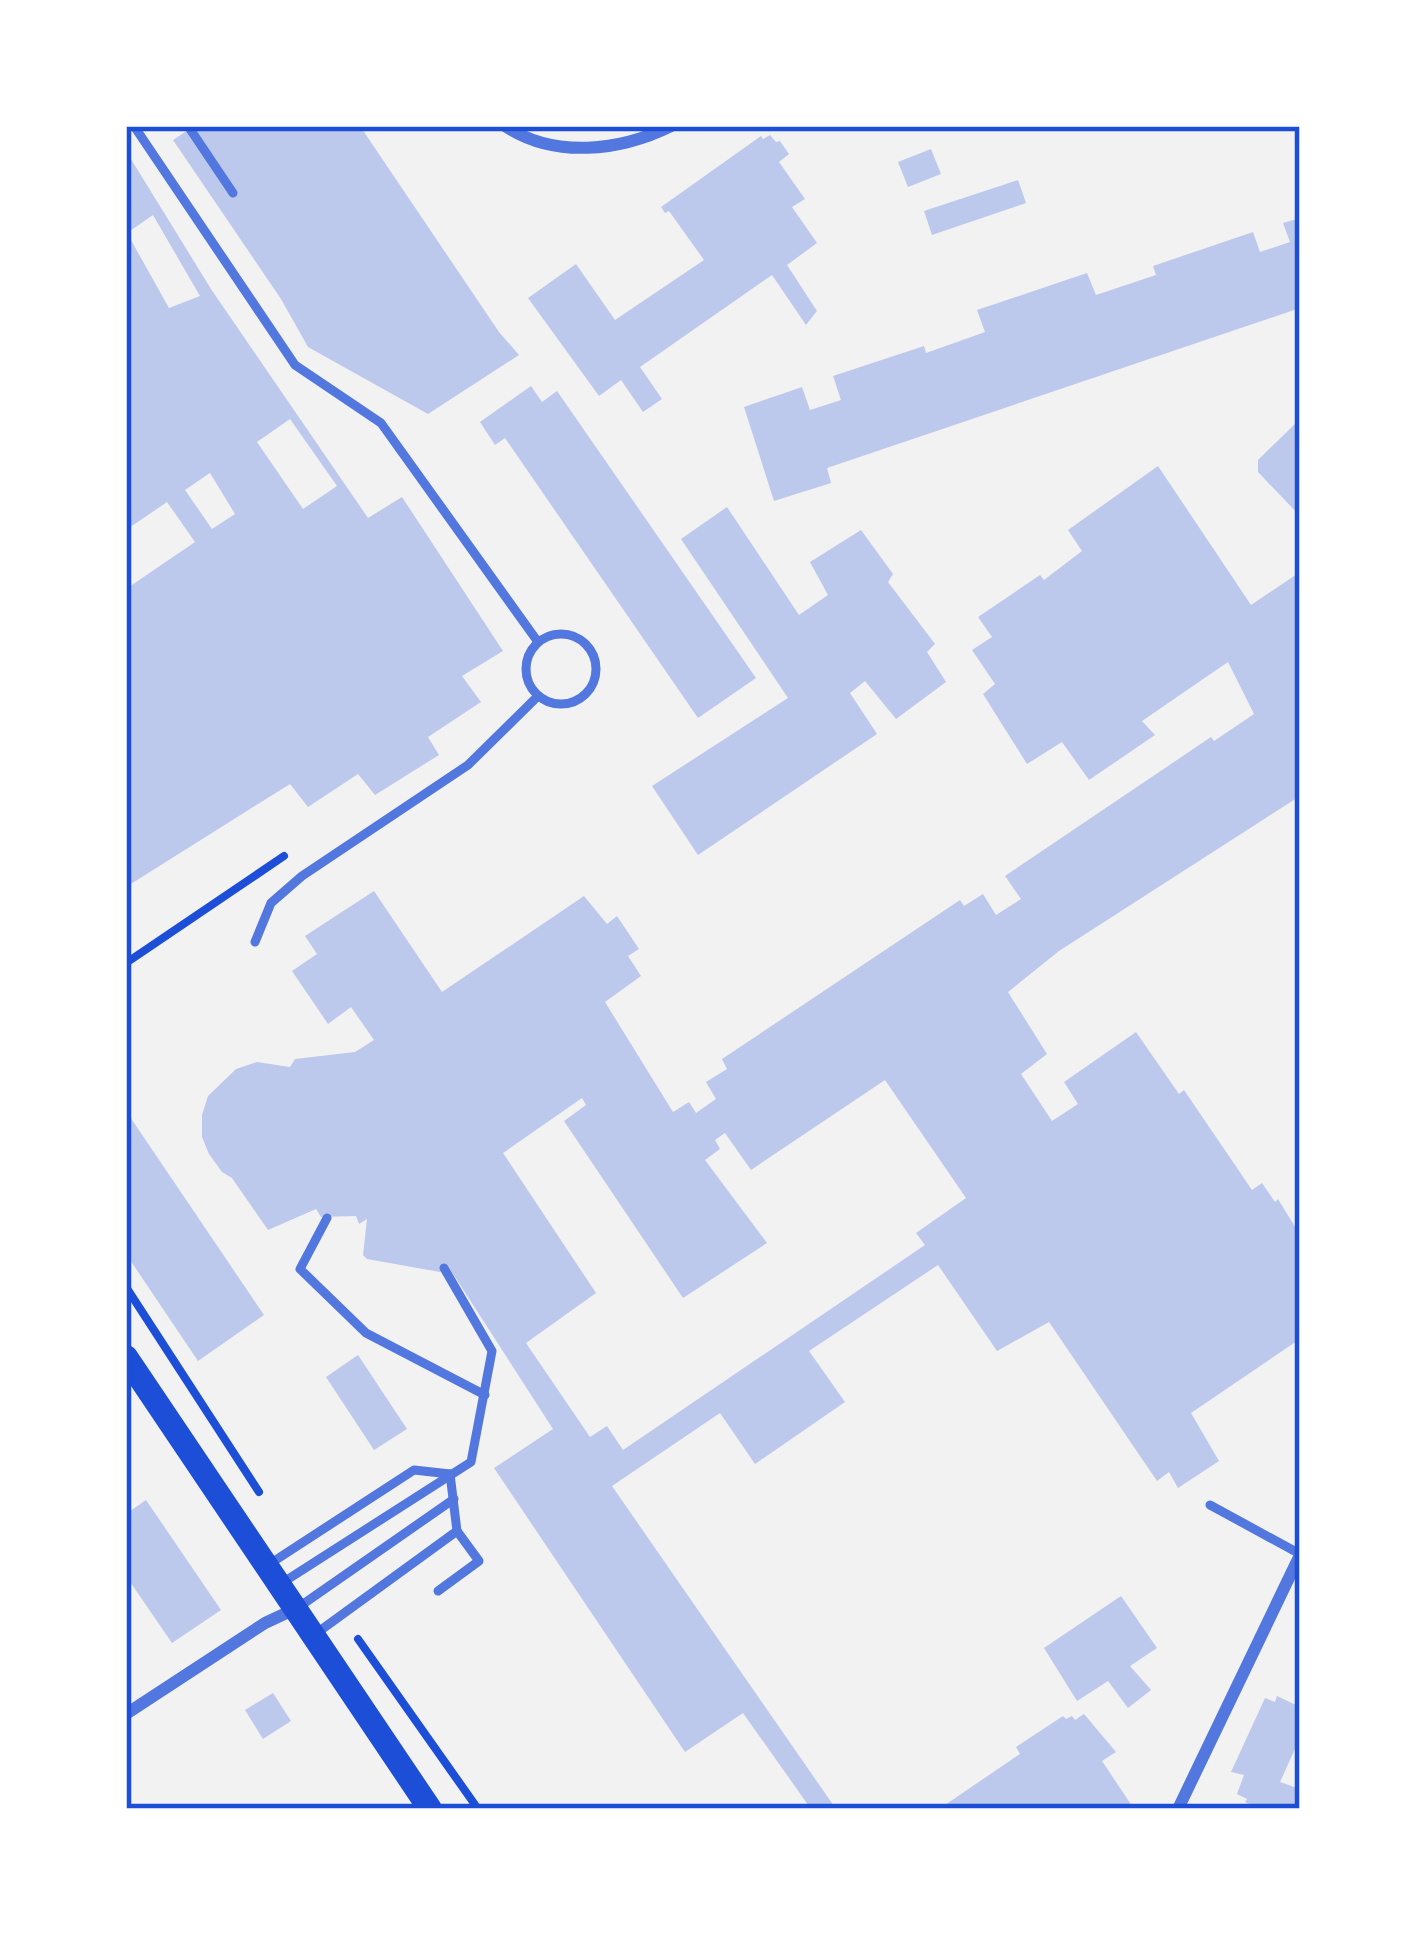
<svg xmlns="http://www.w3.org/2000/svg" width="1426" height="1935" viewBox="0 0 1426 1935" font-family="'DejaVu Sans',sans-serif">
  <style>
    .building { fill: #bdc9ec; fill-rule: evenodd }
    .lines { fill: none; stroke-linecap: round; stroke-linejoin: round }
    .path { stroke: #1d4ed8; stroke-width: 8 }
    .service { stroke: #5277de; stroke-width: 9 }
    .minor { stroke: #5277de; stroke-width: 12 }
    .secondary { stroke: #1d4ed8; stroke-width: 24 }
    .neatline { fill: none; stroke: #1d4ed8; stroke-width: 4.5 }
  </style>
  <rect width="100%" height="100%" fill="#f2f2f2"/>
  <g class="building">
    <path d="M 194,126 L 360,126 L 499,332 L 519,355 L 428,414 L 308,347 L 281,299 L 173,140 Z"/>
    <path d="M 770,135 L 776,142 L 780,141 L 789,154 L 779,162 L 805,199 L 792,207 L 817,243 L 787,265 L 817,311 L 806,325 L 772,275 L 640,367 L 662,399 L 643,412 L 621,380 L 599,396 L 528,298 L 576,264 L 615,320 L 704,260 L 669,211 L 665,213 L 661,207 L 761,136 L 763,139 Z"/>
    <path d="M 931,149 L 941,174 L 908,187 L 898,162 Z"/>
    <path d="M 126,151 L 211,289 L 368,518 L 402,497 L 503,651 L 462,676 L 481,702 L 428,737 L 439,755 L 375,795 L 358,774 L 308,807 L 290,784 L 126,887 L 126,589 L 195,542 L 167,502 L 126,530 ZM 153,215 L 200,296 L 169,308 L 127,233 ZM 290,419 L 337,486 L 303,509 L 257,442 ZM 210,473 L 235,514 L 212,529 L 185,490 Z"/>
    <path d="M 1018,180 L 1026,203 L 932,235 L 924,211 Z"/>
    <path d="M 1300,218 L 1300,308 L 827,468 L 831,483 L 774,501 L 744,407 L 802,387 L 810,410 L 841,400 L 833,376 L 924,346 L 926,353 L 985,332 L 977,310 L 1087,273 L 1096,295 L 1156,275 L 1153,266 L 1253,232 L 1260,252 L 1290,242 L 1283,223 Z"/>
    <path d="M 531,386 L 542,402 L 557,391 L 756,678 L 698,718 L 505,438 L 495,445 L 480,422 Z"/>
    <path d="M 1300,419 L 1300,516 L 1258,472 L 1258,460 Z"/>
    <path d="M 1158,466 L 1251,605 L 1300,572 L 1300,796 L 1059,951 L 1008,992 L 1047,1054 L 1021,1074 L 1052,1121 L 1078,1104 L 1064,1082 L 1136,1032 L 1179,1094 L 1184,1090 L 1252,1190 L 1262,1183 L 1275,1202 L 1278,1199 L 1300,1235 L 1300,1339 L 1191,1413 L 1219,1461 L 1178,1488 L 1169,1472 L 1157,1481 L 1049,1322 L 997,1351 L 938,1265 L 809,1351 L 845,1402 L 755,1464 L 720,1413 L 612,1486 L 836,1809 L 811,1809 L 743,1713 L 685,1752 L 494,1468 L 553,1429 L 448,1266 L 440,1272 L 367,1259 L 363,1255 L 367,1219 L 359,1224 L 356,1216 L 321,1217 L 316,1209 L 268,1230 L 232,1178 L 222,1172 L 209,1154 L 202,1137 L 202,1115 L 208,1096 L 236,1069 L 257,1062 L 290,1067 L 295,1059 L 355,1052 L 374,1040 L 351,1007 L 328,1024 L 292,971 L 317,954 L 305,936 L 374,891 L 442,992 L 584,896 L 607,924 L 617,916 L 639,949 L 628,956 L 641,976 L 605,1002 L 673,1112 L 689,1102 L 696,1113 L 716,1099 L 706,1082 L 727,1069 L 722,1059 L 960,900 L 964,906 L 983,894 L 996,915 L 1021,899 L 1005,876 L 1211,737 L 1214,741 L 1254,714 L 1228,662 L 1142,721 L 1155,735 L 1089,780 L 1062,742 L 1027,764 L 983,694 L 995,684 L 972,650 L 992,637 L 978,617 L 1040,575 L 1044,580 L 1082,551 L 1068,530 ZM 885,1080 L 966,1198 L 916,1233 L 925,1245 L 623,1450 L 607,1426 L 590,1437 L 526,1343 L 596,1293 L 503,1153 L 582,1098 L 586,1105 L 564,1121 L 683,1298 L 767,1243 L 705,1160 L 720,1149 L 715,1140 L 725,1133 L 751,1170 Z"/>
    <path d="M 727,507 L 799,615 L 828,595 L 810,562 L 861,530 L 893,574 L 888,582 L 935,644 L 927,652 L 946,682 L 896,719 L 865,681 L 850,693 L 877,734 L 698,855 L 652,786 L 788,698 L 681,539 Z"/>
    <path d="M 126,1111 L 264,1315 L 198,1361 L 126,1254 Z"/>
    <path d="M 358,1355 L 407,1429 L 374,1450 L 326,1377 Z"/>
    <path d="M 146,1500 L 221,1610 L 172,1643 L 126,1576 L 126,1514 Z"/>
    <path d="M 1121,1596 L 1157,1648 L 1130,1666 L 1151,1690 L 1128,1708 L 1108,1681 L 1077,1701 L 1044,1648 Z"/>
    <path d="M 273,1693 L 291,1721 L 263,1739 L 245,1710 Z"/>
    <path d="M 1277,1696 L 1300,1707 L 1300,1738 L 1280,1782 L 1300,1789 L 1300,1809 L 1260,1809 L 1245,1802 L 1247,1799 L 1237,1794 L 1244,1775 L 1231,1772 L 1265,1698 L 1275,1702 Z"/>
    <path d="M 1084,1714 L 1116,1752 L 1102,1761 L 1132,1806 L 939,1809 L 1020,1754 L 1016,1747 L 1063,1716 L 1066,1719 L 1072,1716 L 1075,1720 Z"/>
  </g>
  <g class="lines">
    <g class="path">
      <path d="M 126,963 L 284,856"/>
      <path d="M 126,1287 L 259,1492"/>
      <path d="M 358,1639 L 478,1809"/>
    </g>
    <g class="service">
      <path d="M 134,126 L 295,365 L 381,423 L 538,642"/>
      <path d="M 188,126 L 233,193"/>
      <circle cx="561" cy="669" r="35"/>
      <path d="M 255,942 L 271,903 L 302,876 L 468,765 L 538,696"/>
      <path d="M 327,1218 L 300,1269 L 366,1333 L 485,1395"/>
      <path d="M 1210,1505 L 1300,1554"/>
      <path d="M 268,1565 L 414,1470 L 450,1474"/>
      <path d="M 282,1583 L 471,1462 L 492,1351 L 444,1268"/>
      <path d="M 438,1591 L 479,1561 L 457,1531"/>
      <path d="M 296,1609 L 454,1499"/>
      <path d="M 314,1635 L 457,1531 L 450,1474"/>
    </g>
    <g class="minor">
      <path d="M 505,126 C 555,159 620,151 671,126"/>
      <path d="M 126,1714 L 265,1623 L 295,1609"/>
      <path d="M 1178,1809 L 1300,1555"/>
    </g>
    <path class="secondary" d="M 126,1357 L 430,1809"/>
  </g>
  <rect width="1426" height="1935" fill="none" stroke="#ffffff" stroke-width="258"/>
  <rect x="129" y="129" width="1168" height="1677" class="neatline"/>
</svg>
